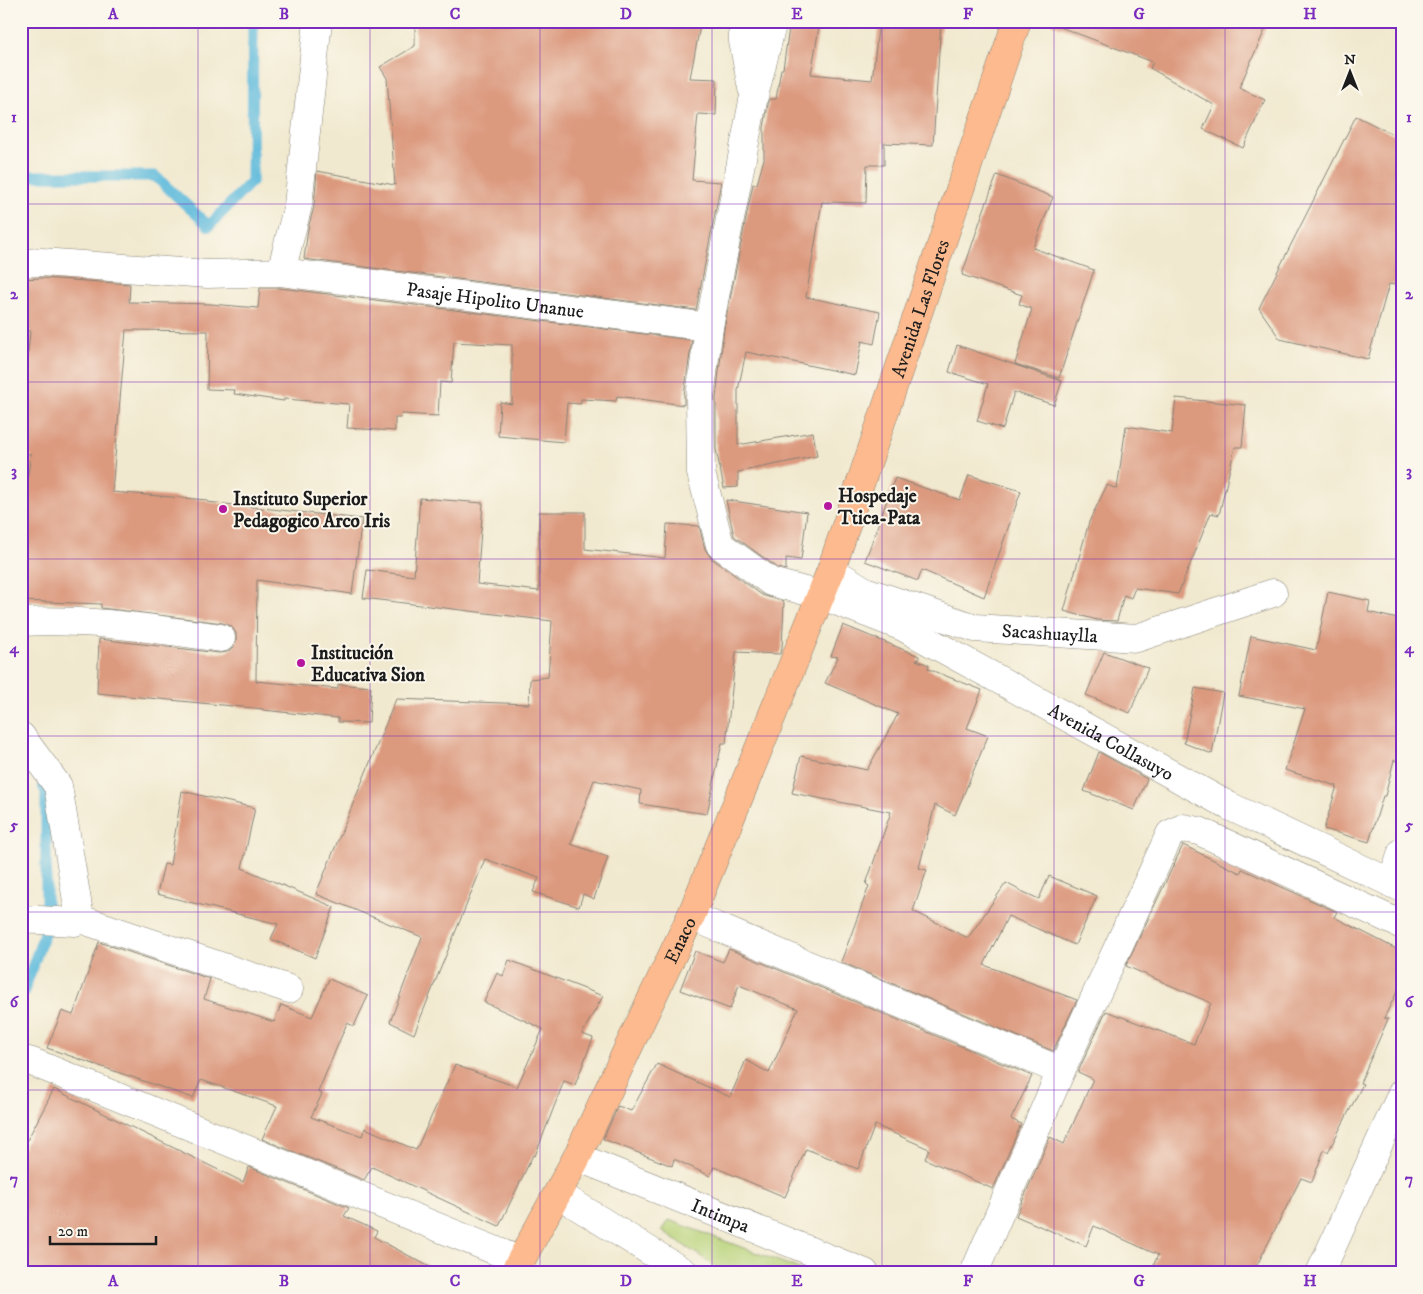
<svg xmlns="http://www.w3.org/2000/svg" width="1423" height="1294" viewBox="0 0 1423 1294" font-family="'IM FELL DW Pica',serif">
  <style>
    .green { fill: #b7d277; stroke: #6a774a }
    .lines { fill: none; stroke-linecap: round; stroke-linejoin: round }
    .stream { stroke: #5dbadb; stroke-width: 11 }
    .building { fill: #db997e }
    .minor-casing { stroke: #868276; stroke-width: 29 }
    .primary-casing { stroke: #868276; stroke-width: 29 }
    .minor { stroke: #fff; stroke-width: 28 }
    .primary { stroke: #fcba8e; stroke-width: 28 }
    .grid { fill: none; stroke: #7b2cbf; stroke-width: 1; stroke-opacity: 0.55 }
    .poi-dot { fill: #b5179e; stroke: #fbf7ec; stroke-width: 2 }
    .labels { text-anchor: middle; stroke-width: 4; stroke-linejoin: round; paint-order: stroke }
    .street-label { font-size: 19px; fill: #1c1c1c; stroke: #fbf7ec }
    .poi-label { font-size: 19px; font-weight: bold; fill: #1c1c1c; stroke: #fbf7ec; text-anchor: start }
    .neatline { fill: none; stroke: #7b2cbf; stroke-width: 2 }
    .grid-label { font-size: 16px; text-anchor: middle; font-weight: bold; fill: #7b2cbf }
  </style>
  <rect width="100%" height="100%" fill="#fbf7ec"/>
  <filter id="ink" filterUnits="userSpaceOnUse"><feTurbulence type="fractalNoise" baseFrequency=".02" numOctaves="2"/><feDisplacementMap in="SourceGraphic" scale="10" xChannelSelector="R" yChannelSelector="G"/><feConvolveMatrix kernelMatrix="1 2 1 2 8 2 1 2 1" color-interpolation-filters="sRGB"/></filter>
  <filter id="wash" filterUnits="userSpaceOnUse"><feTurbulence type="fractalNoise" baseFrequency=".0096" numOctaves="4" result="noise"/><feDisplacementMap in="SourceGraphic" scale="20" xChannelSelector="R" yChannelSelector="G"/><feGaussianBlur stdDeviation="1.12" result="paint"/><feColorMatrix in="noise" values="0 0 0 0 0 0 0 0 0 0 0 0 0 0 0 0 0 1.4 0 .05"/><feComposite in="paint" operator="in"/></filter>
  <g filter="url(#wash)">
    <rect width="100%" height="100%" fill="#f1e9cf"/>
    <path class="green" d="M 669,1220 L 797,1268 L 807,1273 L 726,1273 L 662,1231 Z"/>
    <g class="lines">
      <g class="stream">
        <path d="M 21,176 L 155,176 L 209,226 L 252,181 L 253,21"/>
        <path d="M 21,999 L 46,929 L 46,792 L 43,786"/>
      </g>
    </g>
    <g id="blocks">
      <g class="building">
        <path d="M 415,21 L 631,21 L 667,24 L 667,21 L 701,21 L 690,78 L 717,79 L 716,115 L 698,114 L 692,180 L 721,182 L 696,310 L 304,259 L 308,229 L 314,207 L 317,171 L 395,185 L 387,78 L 380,67 L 415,46 Z"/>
        <path d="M 790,21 L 820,21 L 811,74 L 872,80 L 879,21 L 941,21 L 933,145 L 884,143 L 884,165 L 867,165 L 866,203 L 822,202 L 806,297 L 880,312 L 874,344 L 862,341 L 855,375 L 746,352 L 738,390 L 738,445 L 813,432 L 817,456 L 738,472 L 738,487 L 724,488 L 716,449 L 716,398 L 724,329 L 753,184 L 757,184 L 764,159 L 764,128 L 769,99 L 776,99 L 781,69 L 783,69 Z"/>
        <path d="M 1052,21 L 1269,21 L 1239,88 L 1265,100 L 1243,148 L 1203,129 L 1214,105 L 1150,68 L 1153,62 L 1052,24 Z"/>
        <path d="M 1356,116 L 1402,139 L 1402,286 L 1389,284 L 1368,359 L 1280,339 L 1259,308 Z"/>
        <path d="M 997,175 L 1053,197 L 1033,248 L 1094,270 L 1059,378 L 1015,364 L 1032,309 L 1019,304 L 1022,295 L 962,275 L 982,215 Z"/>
        <path d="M 41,278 L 130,284 L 129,302 L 211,304 L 258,308 L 260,288 L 280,288 L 692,340 L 684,395 L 684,405 L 617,396 L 616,401 L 581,399 L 581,404 L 567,403 L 564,442 L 498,436 L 500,402 L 512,404 L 512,345 L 454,342 L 451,383 L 440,382 L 438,416 L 402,414 L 401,418 L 395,418 L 395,431 L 347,428 L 349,404 L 284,399 L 284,401 L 234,394 L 235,390 L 207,389 L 208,331 L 126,330 L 112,492 L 207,500 L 207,502 L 362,519 L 352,594 L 257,580 L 256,681 L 338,689 L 338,684 L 371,687 L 369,723 L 338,722 L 338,718 L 263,710 L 263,709 L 97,693 L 99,639 L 219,653 L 227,652 L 233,648 L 236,641 L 236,633 L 231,626 L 223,623 L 101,608 L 101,604 L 21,601 L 21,520 L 31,454 L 21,453 L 21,430 L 30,331 L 21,330 L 21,279 Z"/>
        <path d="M 957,345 L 1062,381 L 1054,405 L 1014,392 L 1003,429 L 977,421 L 988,384 L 949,372 Z"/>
        <path d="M 1176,398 L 1246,405 L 1242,447 L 1235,447 L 1219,515 L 1211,513 L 1178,594 L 1135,588 L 1131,598 L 1124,595 L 1117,621 L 1097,620 L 1064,611 L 1089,522 L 1107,485 L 1117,489 L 1126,426 L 1172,433 Z"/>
        <path d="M 969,475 L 1021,491 L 984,597 L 922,570 L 918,581 L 865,561 L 895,478 L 960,500 Z"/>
        <path d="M 420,498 L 483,503 L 477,584 L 539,591 L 539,512 L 585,512 L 585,549 L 665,558 L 667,524 L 699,526 L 705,549 L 711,558 L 762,595 L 784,602 L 782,649 L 780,654 L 736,652 L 726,743 L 722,743 L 707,814 L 640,804 L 641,790 L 594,780 L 571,844 L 608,857 L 594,899 L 583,894 L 579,907 L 533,892 L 539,878 L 485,859 L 414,1034 L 390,1022 L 422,937 L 316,894 L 396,699 L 529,704 L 530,679 L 548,677 L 552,621 L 363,598 L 367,570 L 414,576 Z"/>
        <path d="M 726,500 L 807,512 L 801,560 L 786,558 L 786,570 L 778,568 L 734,536 Z"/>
        <path d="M 1328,592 L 1370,601 L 1368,612 L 1402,620 L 1402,763 L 1394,760 L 1385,796 L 1383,796 L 1369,842 L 1324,829 L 1337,786 L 1285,770 L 1305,709 L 1239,696 L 1251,636 L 1316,650 Z"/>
        <path d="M 843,625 L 919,656 L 919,660 L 916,660 L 929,665 L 928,669 L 982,690 L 967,728 L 988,736 L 955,815 L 935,805 L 919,868 L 927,870 L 913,911 L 968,938 L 1006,883 L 1019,890 L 1039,899 L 1049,876 L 1097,896 L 1075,945 L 1008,916 L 984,965 L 1077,1000 L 1053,1051 L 841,962 L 869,886 L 866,884 L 891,812 L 792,793 L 801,756 L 867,770 L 898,714 L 825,683 L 838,657 L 831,656 Z"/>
        <path d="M 1104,652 L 1148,668 L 1130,713 L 1086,695 Z"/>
        <path d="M 1195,688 L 1223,693 L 1212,754 L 1184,743 Z"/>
        <path d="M 1099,752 L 1147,779 L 1134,810 L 1084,791 Z"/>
        <path d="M 182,791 L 255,808 L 242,868 L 334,907 L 315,958 L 271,939 L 278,924 L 157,894 L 164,864 L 170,865 Z"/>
        <path d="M 1183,845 L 1240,873 L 1242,869 L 1337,912 L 1334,917 L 1402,952 L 1402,982 L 1384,1018 L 1388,1019 L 1360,1083 L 1363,1084 L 1328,1152 L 1324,1150 L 1312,1182 L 1301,1178 L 1253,1273 L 1150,1273 L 1158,1255 L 1094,1226 L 1086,1246 L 1016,1216 L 1050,1137 L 1064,1144 L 1093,1079 L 1078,1072 L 1106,1011 L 1194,1044 L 1211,1003 L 1126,966 Z"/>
        <path d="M 99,942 L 210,979 L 204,999 L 274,1022 L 281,1005 L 312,1017 L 329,979 L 368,996 L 354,1026 L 347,1023 L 318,1092 L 322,1094 L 311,1117 L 362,1136 L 365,1128 L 416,1150 L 455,1065 L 517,1087 L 543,1029 L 484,1002 L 497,973 L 503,976 L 509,960 L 603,996 L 582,1034 L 593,1038 L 575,1085 L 564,1081 L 535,1156 L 533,1155 L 499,1226 L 372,1167 L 364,1180 L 262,1139 L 277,1106 L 201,1080 L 193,1098 L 47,1048 L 62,1011 L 73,1015 Z"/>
        <path d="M 729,949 L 1032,1076 L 1011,1119 L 1021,1124 L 993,1189 L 925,1159 L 929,1149 L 875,1125 L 858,1169 L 806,1149 L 785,1197 L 714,1167 L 710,1176 L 674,1159 L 672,1166 L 603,1139 L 618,1106 L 631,1111 L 657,1064 L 730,1097 L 746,1060 L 769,1073 L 798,1009 L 739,985 L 730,1009 L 680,990 L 695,951 L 723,962 Z"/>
        <path d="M 54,1089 L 243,1182 L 249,1167 L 349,1208 L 344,1216 L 377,1231 L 374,1237 L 441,1273 L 21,1273 L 21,1152 Z"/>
      </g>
    </g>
  </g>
  <g filter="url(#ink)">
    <use href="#blocks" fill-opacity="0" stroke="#868276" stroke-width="1"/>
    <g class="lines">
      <defs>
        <g id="minor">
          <path d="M 742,21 L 743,41 L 752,88"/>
          <path id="s1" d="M 773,21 L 754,96 L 709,327 L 700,397 L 701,473 L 720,545 L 771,582 L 820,595 L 903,627 L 1229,806 L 1402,888"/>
          <path d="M 21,263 L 41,262 L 208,274 L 281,272 L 298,205 L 318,21"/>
          <path id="s2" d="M 281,272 L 709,327"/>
          <path id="s3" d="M 831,570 L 865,591 L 975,628 L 1137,638 L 1273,593"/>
          <path d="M 21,622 C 88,618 155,629 221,638"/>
          <path d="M 21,736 L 58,786 L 80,919"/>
          <path d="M 1392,884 L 1402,852"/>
          <path d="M 691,916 L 1061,1071"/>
          <path d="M 21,919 L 75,922 L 80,919 L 289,989"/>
          <path d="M 21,1059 L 32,1062 L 521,1261"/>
          <path id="s4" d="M 577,1157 L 865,1273"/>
          <path d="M 558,1194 L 685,1273"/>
          <path d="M 974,1273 L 1061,1071 L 1170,834 L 1183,828 L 1199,831 L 1402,925"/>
          <path d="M 1320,1273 L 1402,1093"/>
        </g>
        <g id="primary">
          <path id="s5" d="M 514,1273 L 577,1157 L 630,1044 L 691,916 L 831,570 L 1017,21"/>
        </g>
      </defs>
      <use href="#minor" class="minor-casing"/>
      <use href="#primary" class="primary-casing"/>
      <use href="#minor" class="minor"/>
      <use href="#primary" class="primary"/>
    </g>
  </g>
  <path class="grid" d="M 198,21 L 198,1273M 370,21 L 370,1273M 540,21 L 540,1273M 712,21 L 712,1273M 882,21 L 882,1273M 1054,21 L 1054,1273M 1225,21 L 1225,1273M 21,204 L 1402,204M 21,382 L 1402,382M 21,559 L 1402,559M 21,736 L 1402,736M 21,912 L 1402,912M 21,1090 L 1402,1090"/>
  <g class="poi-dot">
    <circle cx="828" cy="506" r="5"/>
    <circle cx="223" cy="509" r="5"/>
    <circle cx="301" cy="663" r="5"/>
  </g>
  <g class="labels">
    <g class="street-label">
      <text dy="7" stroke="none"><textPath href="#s2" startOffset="216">Pasaje Hipolito Unanue</textPath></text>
      <text dy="7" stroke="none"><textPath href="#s5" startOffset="1048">Avenida Las Flores</textPath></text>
      <text dy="7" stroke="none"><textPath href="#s3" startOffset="231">Sacashuaylla</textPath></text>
      <text dy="7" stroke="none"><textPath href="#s1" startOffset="974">Avenida Collasuyo</textPath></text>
      <text dy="7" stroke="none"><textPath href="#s5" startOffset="372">Enaco</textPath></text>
      <text dy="7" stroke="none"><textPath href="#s4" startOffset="155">Intimpa</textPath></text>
    </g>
    <g class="poi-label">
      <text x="838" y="502">Hospedaje<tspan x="838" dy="22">Ttica-Pata</tspan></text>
      <text x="233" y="505">Instituto Superior<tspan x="233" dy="22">Pedagogico Arco Iris</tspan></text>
      <text x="311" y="659">Institución<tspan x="311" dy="22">Educativa Sion</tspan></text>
    </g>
  </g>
  <rect width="1423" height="1294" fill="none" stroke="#fbf7ec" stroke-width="55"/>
  <g transform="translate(1350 72)" stroke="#fbf7ec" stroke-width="4" paint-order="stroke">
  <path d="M0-4L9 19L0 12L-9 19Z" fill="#1c1c1c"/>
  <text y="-8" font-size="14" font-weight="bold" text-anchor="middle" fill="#1c1c1c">N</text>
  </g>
  <path d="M50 1236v8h106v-8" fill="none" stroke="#1c1c1c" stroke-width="2.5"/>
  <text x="58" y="1236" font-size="15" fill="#1c1c1c" stroke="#fbf7ec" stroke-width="4" paint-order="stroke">20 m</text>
  <rect x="28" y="28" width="1368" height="1238" class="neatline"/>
  <g class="grid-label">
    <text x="113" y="19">A</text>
    <text x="284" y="19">B</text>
    <text x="455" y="19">C</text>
    <text x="626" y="19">D</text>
    <text x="797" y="19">E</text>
    <text x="968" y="19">F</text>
    <text x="1139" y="19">G</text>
    <text x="1310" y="19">H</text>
    <text x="14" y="122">1</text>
    <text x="1409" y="122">1</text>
    <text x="14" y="299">2</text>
    <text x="1409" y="299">2</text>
    <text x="14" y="476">3</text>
    <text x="1409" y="476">3</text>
    <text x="14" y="653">4</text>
    <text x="1409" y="653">4</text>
    <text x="14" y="830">5</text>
    <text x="1409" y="830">5</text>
    <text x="14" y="1007">6</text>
    <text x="1409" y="1007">6</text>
    <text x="14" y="1184">7</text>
    <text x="1409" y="1184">7</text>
    <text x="113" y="1286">A</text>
    <text x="284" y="1286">B</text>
    <text x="455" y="1286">C</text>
    <text x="626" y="1286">D</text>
    <text x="797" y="1286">E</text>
    <text x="968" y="1286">F</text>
    <text x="1139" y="1286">G</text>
    <text x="1310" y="1286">H</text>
  </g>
</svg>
